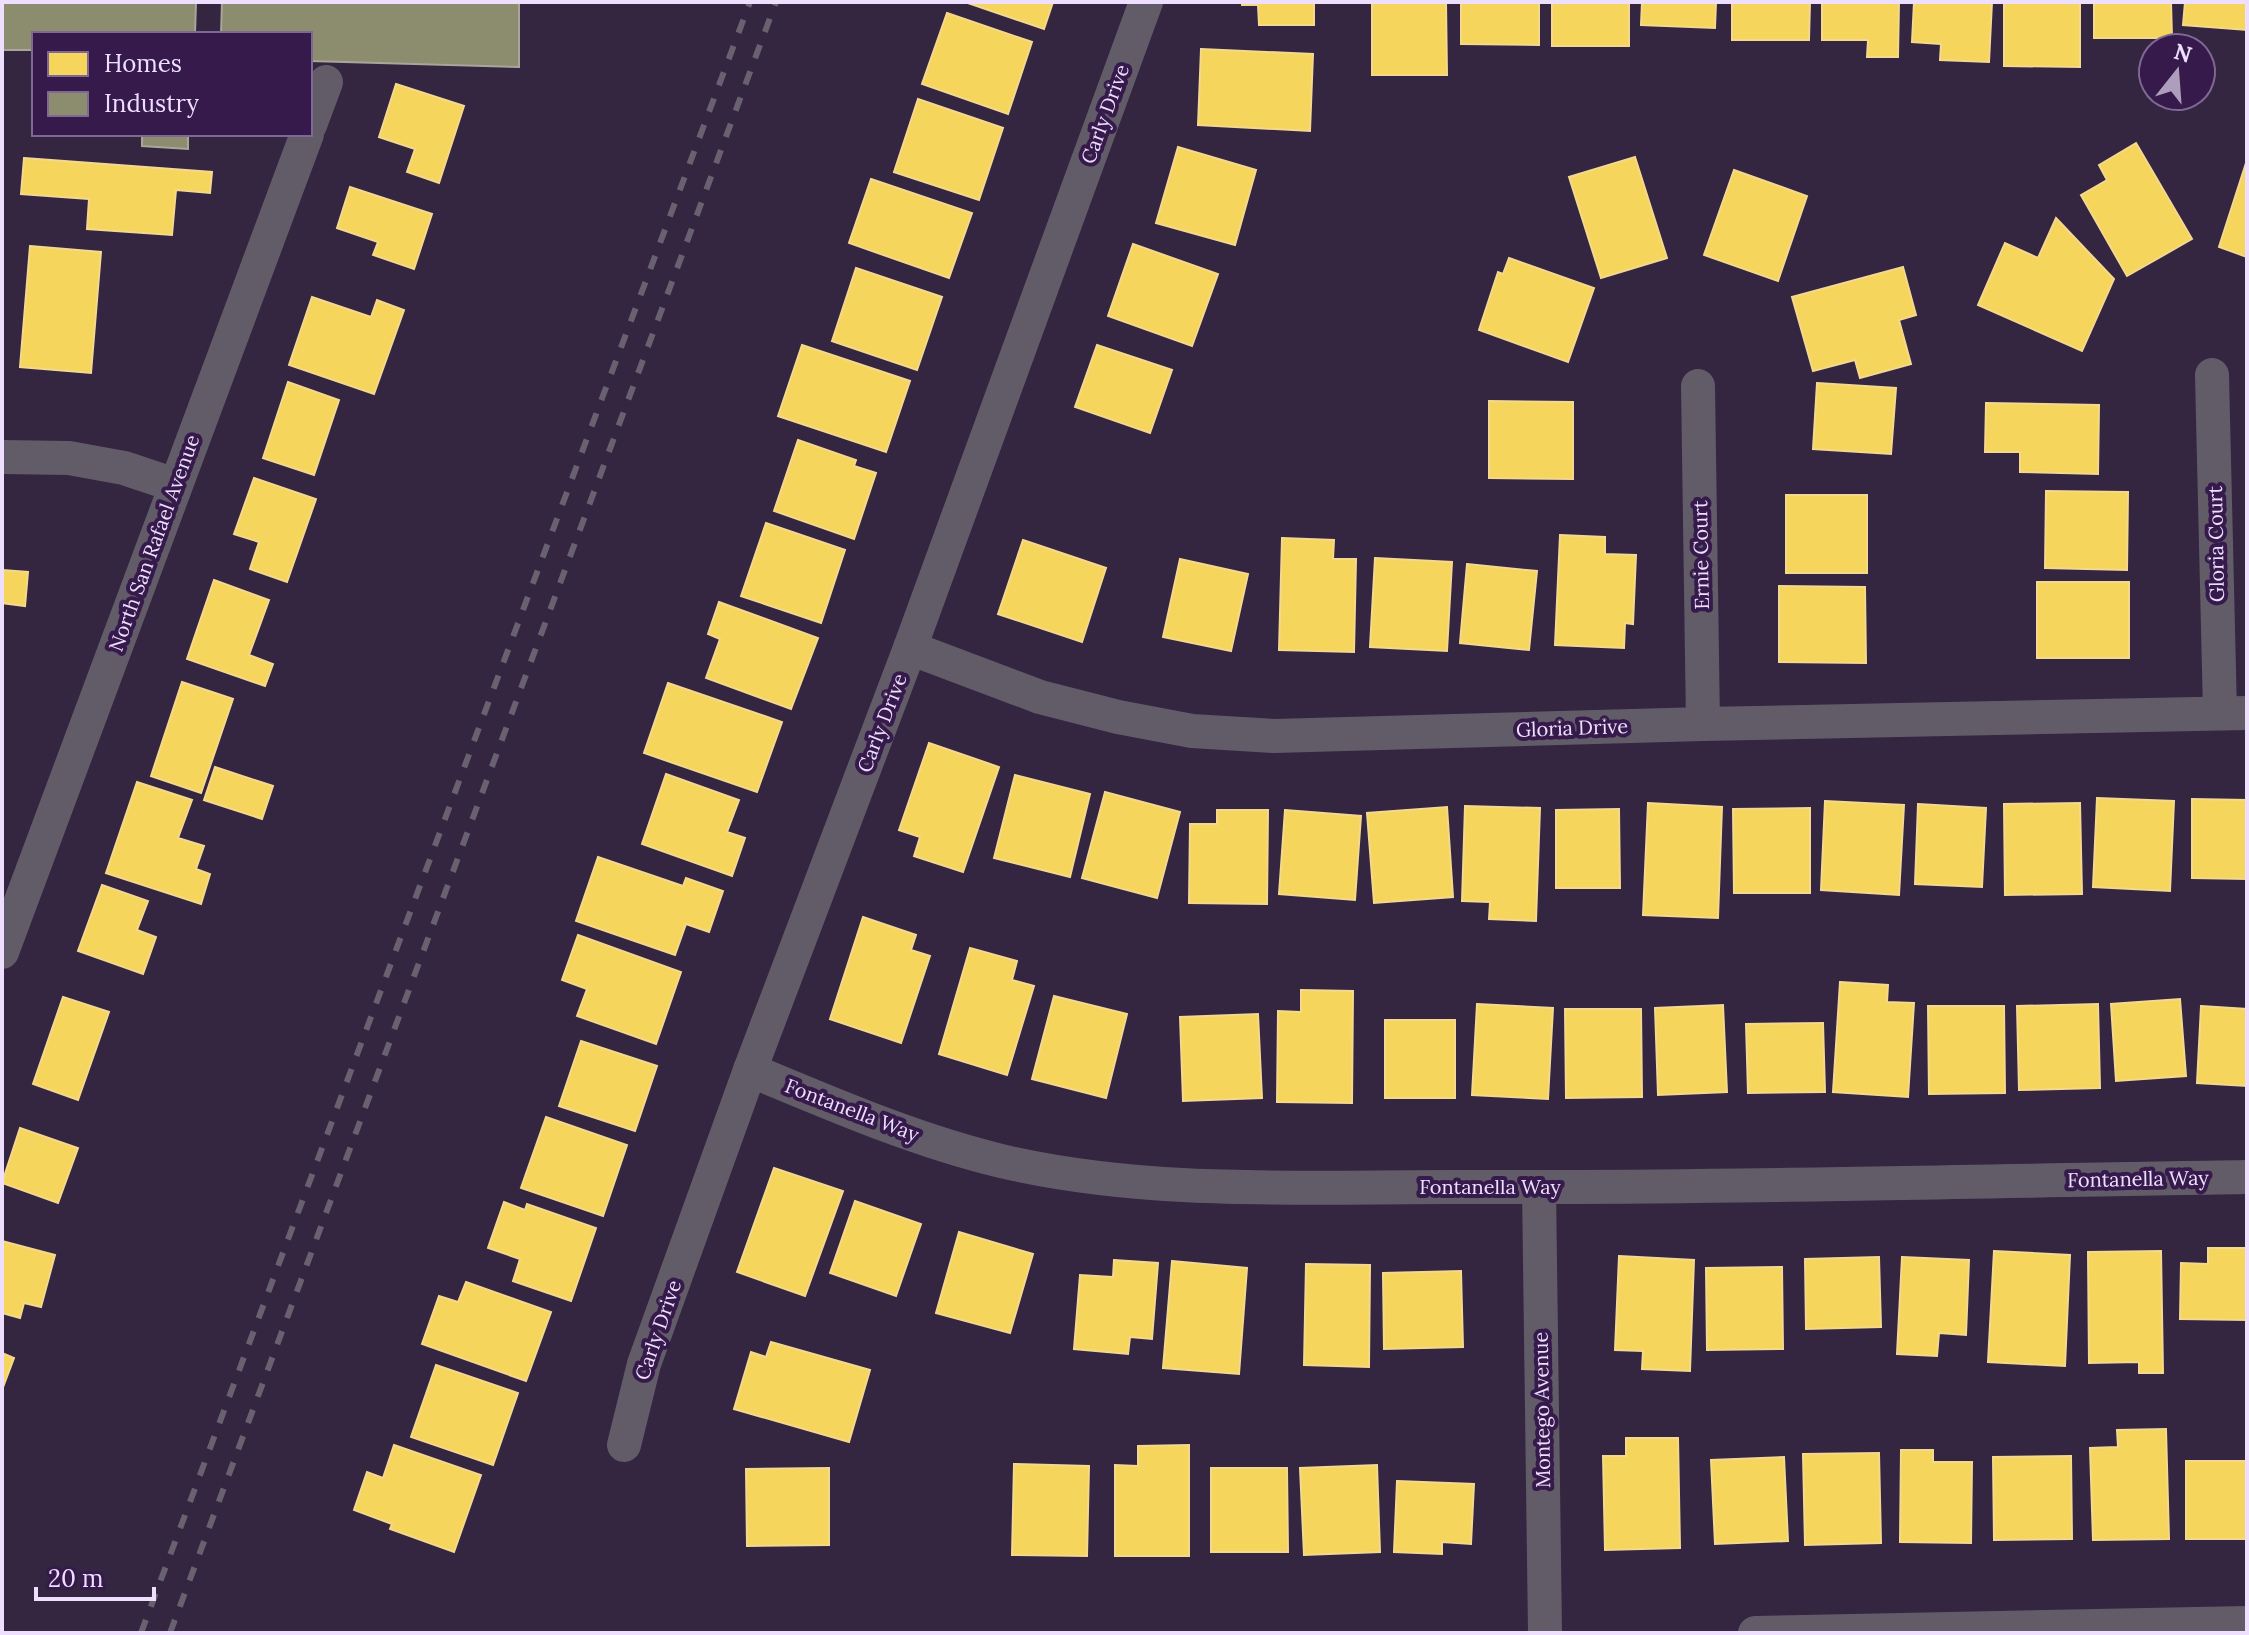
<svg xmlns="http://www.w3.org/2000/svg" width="2249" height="1635" viewBox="0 0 2249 1635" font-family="Lora,serif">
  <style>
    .homes { fill: #f6d55c; stroke: #f4d88d; stroke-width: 2 }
    .industry { fill: #8c8c6e; stroke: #a9a59a; stroke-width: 2 }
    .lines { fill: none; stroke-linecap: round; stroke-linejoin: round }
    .street { stroke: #625c68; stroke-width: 34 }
    .rail { stroke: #696070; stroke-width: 6; stroke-dasharray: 14 14; stroke-linecap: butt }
    .labels { text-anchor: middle; stroke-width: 8; stroke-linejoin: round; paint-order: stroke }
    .street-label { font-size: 20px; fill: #eedfff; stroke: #351a4b }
  </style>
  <rect width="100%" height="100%" fill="#342540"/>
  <g class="homes">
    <path d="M 965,2 L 1053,2 L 1044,29 Z"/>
    <path d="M 1242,2 L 1314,2 L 1314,25 L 1259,25 L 1258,5 L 1242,5 Z"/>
    <path d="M 1372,2 L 1446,2 L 1447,75 L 1372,75 Z"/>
    <path d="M 1461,2 L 1539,2 L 1539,45 L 1461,44 Z"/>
    <rect x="1552" y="2" width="77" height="44"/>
    <path d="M 1642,2 L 1716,2 L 1715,28 L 1641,25 Z"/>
    <path d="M 1732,2 L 1810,2 L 1809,40 L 1732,40 Z"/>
    <path d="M 1822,2 L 1899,2 L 1898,57 L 1867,57 L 1868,40 L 1822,40 Z"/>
    <path d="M 1914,2 L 1992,2 L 1989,62 L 1940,60 L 1941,44 L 1912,42 Z"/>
    <path d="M 2004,2 L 2080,2 L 2080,67 L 2004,66 Z"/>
    <path d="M 2094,2 L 2171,2 L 2172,38 L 2094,38 Z"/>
    <path d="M 2185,2 L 2247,2 L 2247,30 L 2183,25 Z"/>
    <path d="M 947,13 L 1032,42 L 1008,114 L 922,84 Z"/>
    <path d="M 1201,49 L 1313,54 L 1310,131 L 1198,125 Z"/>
    <path d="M 396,84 L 464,106 L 439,183 L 407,172 L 415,149 L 379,137 Z"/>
    <path d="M 918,99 L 1003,128 L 979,200 L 894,172 Z"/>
    <path d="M 2136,143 L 2192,239 L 2127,276 L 2081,195 L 2107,180 L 2099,165 Z"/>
    <path d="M 1178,147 L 1256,170 L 1235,245 L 1156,223 Z"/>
    <path d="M 1635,157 L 1667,258 L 1601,278 L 1569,177 Z"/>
    <path d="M 24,158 L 212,172 L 210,193 L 176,190 L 172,235 L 87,229 L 89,199 L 21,194 Z"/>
    <path d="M 2246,163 L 2247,163 L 2247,257 L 2219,247 Z"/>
    <path d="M 1734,170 L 1807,196 L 1778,281 L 1704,255 Z"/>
    <path d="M 871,179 L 972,213 L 949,278 L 849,243 Z"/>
    <path d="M 350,187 L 432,214 L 414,269 L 373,255 L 378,242 L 337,228 Z"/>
    <path d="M 2056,218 L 2114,279 L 2082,351 L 1978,305 L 2005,243 L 2038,258 Z"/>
    <path d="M 1133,244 L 1218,274 L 1192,346 L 1108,316 Z"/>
    <path d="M 30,246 L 101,252 L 91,373 L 20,367 Z"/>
    <path d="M 1509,258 L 1594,288 L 1568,362 L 1479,330 L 1498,272 L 1503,274 Z"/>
    <path d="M 1903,267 L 1916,315 L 1899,320 L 1911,364 L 1860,378 L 1855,360 L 1813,371 L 1792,297 Z"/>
    <path d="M 856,268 L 942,297 L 917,370 L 832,341 Z"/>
    <path d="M 312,297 L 371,317 L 377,300 L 404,310 L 374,394 L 289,365 Z"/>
    <path d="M 802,345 L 910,381 L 886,452 L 778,416 Z"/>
    <path d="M 1097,345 L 1172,370 L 1150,433 L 1075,407 Z"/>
    <path d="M 288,382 L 339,400 L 314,475 L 263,458 Z"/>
    <path d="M 1817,383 L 1896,388 L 1891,454 L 1813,449 Z"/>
    <path d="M 1489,401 L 1573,402 L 1573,479 L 1489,478 Z"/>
    <path d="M 1986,403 L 2099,405 L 2098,474 L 2020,472 L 2020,452 L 1985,452 Z"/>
    <path d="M 798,440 L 856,460 L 854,466 L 876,473 L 854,539 L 774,511 Z"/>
    <path d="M 254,478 L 316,499 L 287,582 L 250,569 L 259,542 L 234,534 Z"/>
    <path d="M 2046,491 L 2128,492 L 2127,570 L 2045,568 Z"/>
    <rect x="1786" y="495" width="81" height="78"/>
    <path d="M 766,523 L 845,550 L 821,623 L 741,596 Z"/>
    <path d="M 1560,535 L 1605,537 L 1605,554 L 1636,555 L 1633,624 L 1625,623 L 1624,648 L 1555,645 Z"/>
    <path d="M 1282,538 L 1334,540 L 1333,559 L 1356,559 L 1354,652 L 1279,650 Z"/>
    <path d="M 1023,540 L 1106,568 L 1082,642 L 998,614 Z"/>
    <path d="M 1375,558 L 1452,562 L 1447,651 L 1370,647 Z"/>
    <path d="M 1180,559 L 1248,574 L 1231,651 L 1163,637 Z"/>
    <path d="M 1467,564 L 1537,571 L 1529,650 L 1460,643 Z"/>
    <path d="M 2,570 L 28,572 L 25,606 L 2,603 Z"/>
    <path d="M 214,580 L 269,600 L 249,655 L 273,664 L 265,686 L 187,659 Z"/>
    <rect x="2037" y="582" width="92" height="76"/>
    <path d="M 1779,586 L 1865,587 L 1866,663 L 1779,662 Z"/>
    <path d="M 719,602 L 818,638 L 791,709 L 706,678 L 720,639 L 708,634 Z"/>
    <path d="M 182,682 L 233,699 L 201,793 L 151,776 Z"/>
    <path d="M 668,683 L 782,722 L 757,792 L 644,753 Z"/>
    <path d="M 929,743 L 999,767 L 963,872 L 914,856 L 920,837 L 899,830 Z"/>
    <path d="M 215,767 L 273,786 L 262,819 L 204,800 Z"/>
    <path d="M 666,774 L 739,800 L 727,832 L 745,838 L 732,876 L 642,844 Z"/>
    <path d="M 1015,775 L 1090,794 L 1070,877 L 994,858 Z"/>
    <path d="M 137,782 L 192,800 L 178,838 L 204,846 L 196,869 L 210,874 L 201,904 L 106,873 Z"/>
    <path d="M 1105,792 L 1180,812 L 1157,898 L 1082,878 Z"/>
    <path d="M 2097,798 L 2174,801 L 2170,891 L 2093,887 Z"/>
    <path d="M 2192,799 L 2247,800 L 2247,879 L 2192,878 Z"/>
    <path d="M 1825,801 L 1904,805 L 1899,895 L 1821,890 Z"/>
    <path d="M 1648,803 L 1722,807 L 1718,918 L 1643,915 Z"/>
    <path d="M 2080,803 L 2082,894 L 2005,895 L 2004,804 Z"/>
    <path d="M 1918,804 L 1986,808 L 1982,887 L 1915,884 Z"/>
    <path d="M 1465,806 L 1540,808 L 1536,921 L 1489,919 L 1490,902 L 1462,901 Z"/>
    <path d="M 1447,807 L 1453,897 L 1374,903 L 1367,813 Z"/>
    <path d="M 1810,808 L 1810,893 L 1734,893 L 1733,809 Z"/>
    <path d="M 1619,809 L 1620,888 L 1556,888 L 1556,810 Z"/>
    <path d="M 1217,810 L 1268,810 L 1267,904 L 1189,903 L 1190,824 L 1217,824 Z"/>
    <path d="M 1285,810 L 1361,816 L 1355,900 L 1279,894 Z"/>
    <path d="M 598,857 L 683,886 L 686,878 L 723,891 L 709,932 L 686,924 L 675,955 L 576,921 Z"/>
    <path d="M 102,885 L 148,901 L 137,930 L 156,937 L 143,974 L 78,951 Z"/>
    <path d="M 863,917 L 916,935 L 911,950 L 930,956 L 901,1043 L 830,1019 Z"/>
    <path d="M 578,935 L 681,972 L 656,1044 L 577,1016 L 587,989 L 562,980 Z"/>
    <path d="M 970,948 L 1017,961 L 1012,980 L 1034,986 L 1007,1075 L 939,1054 Z"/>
    <path d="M 1840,982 L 1888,985 L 1887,1002 L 1914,1003 L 1908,1097 L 1833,1092 Z"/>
    <path d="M 1301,990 L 1353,991 L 1352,1103 L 1277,1102 L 1278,1011 L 1301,1012 Z"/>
    <path d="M 1054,996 L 1127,1014 L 1106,1098 L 1032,1079 Z"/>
    <path d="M 63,997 L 109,1012 L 78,1100 L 33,1084 Z"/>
    <path d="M 2180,999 L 2186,1076 L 2116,1081 L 2111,1004 Z"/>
    <path d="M 1477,1004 L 1553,1008 L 1548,1099 L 1472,1095 Z"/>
    <path d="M 2098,1004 L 2100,1088 L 2019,1090 L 2017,1006 Z"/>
    <path d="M 1723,1005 L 1727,1092 L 1658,1095 L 1655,1008 Z"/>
    <path d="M 1928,1006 L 2004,1006 L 2005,1093 L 1929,1094 Z"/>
    <path d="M 2201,1006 L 2247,1009 L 2247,1086 L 2197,1083 Z"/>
    <path d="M 1565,1009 L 1641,1009 L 1642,1097 L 1566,1098 Z"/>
    <path d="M 1258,1014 L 1262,1098 L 1183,1101 L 1180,1017 Z"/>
    <rect x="1385" y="1020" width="70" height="78"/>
    <path d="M 1823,1023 L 1825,1092 L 1748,1093 L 1746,1024 Z"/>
    <path d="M 581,1041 L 657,1066 L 635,1131 L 559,1106 Z"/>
    <path d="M 546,1117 L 627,1145 L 603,1216 L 521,1188 Z"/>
    <path d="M 20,1128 L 78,1148 L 58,1203 L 2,1183 Z"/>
    <path d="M 774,1168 L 843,1191 L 805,1296 L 737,1272 Z"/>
    <path d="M 855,1201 L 921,1224 L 896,1296 L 830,1273 Z"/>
    <path d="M 504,1202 L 525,1210 L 527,1204 L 596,1228 L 571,1301 L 513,1281 L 520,1259 L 488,1248 Z"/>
    <path d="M 959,1232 L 1033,1254 L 1010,1333 L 936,1313 Z"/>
    <path d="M 2,1241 L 55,1255 L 41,1307 L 24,1303 L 20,1318 L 2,1313 Z"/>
    <path d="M 2208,1248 L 2247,1248 L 2247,1320 L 2180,1319 L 2181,1263 L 2208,1264 Z"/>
    <path d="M 1994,1251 L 2070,1255 L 2065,1366 L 1988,1362 Z"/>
    <path d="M 2161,1251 L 2163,1373 L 2139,1373 L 2139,1362 L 2089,1363 L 2088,1252 Z"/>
    <path d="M 1619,1256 L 1694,1260 L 1690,1371 L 1642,1369 L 1643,1351 L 1615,1350 Z"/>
    <path d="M 1879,1257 L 1881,1327 L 1806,1329 L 1805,1259 Z"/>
    <path d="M 1902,1257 L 1969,1260 L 1966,1335 L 1939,1333 L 1937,1356 L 1897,1354 Z"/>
    <path d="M 1114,1260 L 1158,1263 L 1152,1339 L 1130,1337 L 1128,1354 L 1074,1349 L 1080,1275 L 1113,1277 Z"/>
    <path d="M 1172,1261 L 1247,1268 L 1239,1374 L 1163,1368 Z"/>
    <path d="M 1306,1264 L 1370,1265 L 1369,1367 L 1304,1365 Z"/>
    <path d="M 1782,1267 L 1783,1349 L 1707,1350 L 1706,1268 Z"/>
    <path d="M 1461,1271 L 1463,1347 L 1384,1349 L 1383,1273 Z"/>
    <path d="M 466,1282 L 551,1312 L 526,1381 L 422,1344 L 439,1296 L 458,1302 Z"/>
    <path d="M 771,1342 L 870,1370 L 849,1442 L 734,1409 L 751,1352 L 766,1357 Z"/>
    <path d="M 2,1353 L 14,1358 L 2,1390 Z"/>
    <path d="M 436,1365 L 518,1393 L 493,1465 L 411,1437 Z"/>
    <path d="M 2166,1429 L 2169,1539 L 2093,1540 L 2090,1448 L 2118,1447 L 2117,1430 Z"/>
    <path d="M 1626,1438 L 1678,1438 L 1680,1548 L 1605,1550 L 1603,1456 L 1626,1456 Z"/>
    <path d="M 394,1445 L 481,1475 L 454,1552 L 390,1529 L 392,1524 L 354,1510 L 367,1472 L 383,1478 Z"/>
    <path d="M 1189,1445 L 1189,1556 L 1115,1556 L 1115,1465 L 1138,1466 L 1138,1446 Z"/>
    <path d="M 1901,1450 L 1933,1450 L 1933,1462 L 1972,1462 L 1971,1543 L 1900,1542 Z"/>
    <path d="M 1879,1453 L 1881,1543 L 1805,1545 L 1803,1454 Z"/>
    <path d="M 2071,1456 L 2072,1539 L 1994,1540 L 1993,1457 Z"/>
    <path d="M 1784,1457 L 1788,1541 L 1715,1544 L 1711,1460 Z"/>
    <rect x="2186" y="1461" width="61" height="78"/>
    <path d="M 1014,1464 L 1089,1466 L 1087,1556 L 1012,1555 Z"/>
    <path d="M 1377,1465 L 1380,1552 L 1304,1555 L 1300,1468 Z"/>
    <path d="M 829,1468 L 829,1545 L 747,1546 L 746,1469 Z"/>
    <path d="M 1211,1468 L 1287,1468 L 1288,1552 L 1211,1552 Z"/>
    <path d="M 1397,1481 L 1474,1484 L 1471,1544 L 1442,1542 L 1442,1554 L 1394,1552 Z"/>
  </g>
  <g class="industry">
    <path d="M 2,2 L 196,2 L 195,34 L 34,34 L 34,50 L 2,50 Z"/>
    <path d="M 222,2 L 519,2 L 519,67 L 310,61 L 310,34 L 221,34 Z"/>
    <path d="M 142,134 L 188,134 L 188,149 L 142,146 Z"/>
  </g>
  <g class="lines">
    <g class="street">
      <path d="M 310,125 L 326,82"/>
      <path d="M 2212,375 L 2220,713"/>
      <path d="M 1698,386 L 1703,724"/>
      <path d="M 2,457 L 69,458 L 124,468 L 175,485"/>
      <path d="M 910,648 L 1040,697 L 1118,717 L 1192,731 L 1274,736 L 1703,724 L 2247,713"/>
      <path d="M 2,952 L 307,134"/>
      <path d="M 750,1070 C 832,1104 914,1140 1001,1161 C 1147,1195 1299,1187 1448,1187 C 1714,1188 1981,1181 2247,1177"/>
      <path d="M 1539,1188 L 1545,1633"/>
      <path d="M 624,1445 L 644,1364 L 750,1070 L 910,648 L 1146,2"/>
      <path d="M 1755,1633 L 2247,1623"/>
    </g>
    <g class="rail">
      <path d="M 141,1633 L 750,2"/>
      <path d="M 170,1633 L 776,2"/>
    </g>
  </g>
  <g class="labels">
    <g class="street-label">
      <text transform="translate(1105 114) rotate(-70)" y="7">Carly Drive</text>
      <text transform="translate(154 543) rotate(-70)" y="7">North San Rafael Avenue</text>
      <text transform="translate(2216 544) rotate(-91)" y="7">Gloria Court</text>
      <text transform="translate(1701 555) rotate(-91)" y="7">Ernie Court</text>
      <text transform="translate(882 723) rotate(-69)" y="7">Carly Drive</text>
      <text transform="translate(1572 728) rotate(-2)" y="7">Gloria Drive</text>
      <text transform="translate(852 1110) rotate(21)" y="7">Fontanella Way</text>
      <text transform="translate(2138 1179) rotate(-1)" y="7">Fontanella Way</text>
      <text x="1490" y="1194">Fontanella Way</text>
      <text transform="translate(658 1330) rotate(-71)" y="7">Carly Drive</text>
      <text transform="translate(1542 1410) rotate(-91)" y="7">Montego Avenue</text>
    </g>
  </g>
  <rect width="2249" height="1635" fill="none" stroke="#eedfff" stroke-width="8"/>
  <rect x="32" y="32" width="280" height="104" fill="#351a4b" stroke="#7f6993" stroke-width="2"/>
  <rect x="48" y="52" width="40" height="24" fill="#f6d55c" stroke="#7f6993" stroke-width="2"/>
  <text x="104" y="72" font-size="24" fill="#eedfff">Homes</text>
  <rect x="48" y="92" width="40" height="24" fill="#8c8c6e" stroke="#7f6993" stroke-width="2"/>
  <text x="104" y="112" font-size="24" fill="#eedfff">Industry</text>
  <g transform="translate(2177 72) rotate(17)"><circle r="38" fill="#351a4b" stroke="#7f6993" stroke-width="2"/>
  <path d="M0-6L14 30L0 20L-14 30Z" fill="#ad9ebc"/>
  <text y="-12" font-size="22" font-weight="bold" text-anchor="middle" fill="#eedfff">N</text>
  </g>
  <path d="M36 1587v12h118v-12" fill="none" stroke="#eedfff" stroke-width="4"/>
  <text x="48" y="1587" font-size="24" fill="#eedfff" stroke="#351a4b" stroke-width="6" paint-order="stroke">20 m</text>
</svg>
